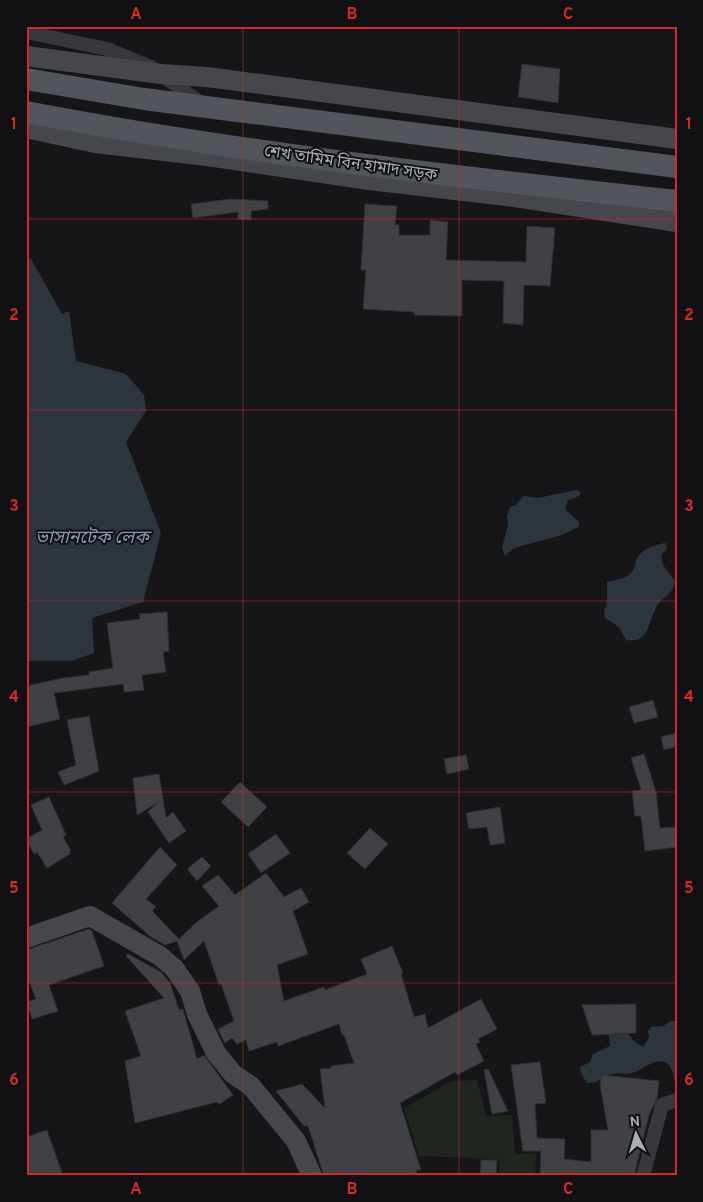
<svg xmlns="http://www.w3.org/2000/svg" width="703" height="1202" viewBox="0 0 703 1202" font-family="Overpass,'Noto Sans Bengali',sans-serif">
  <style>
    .green { fill: #1e261f }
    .water { fill: #2c353c }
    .building { fill: #404145; stroke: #303034 }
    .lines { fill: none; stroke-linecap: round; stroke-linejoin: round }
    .street { stroke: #37383d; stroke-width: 14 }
    .secondary { stroke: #45474d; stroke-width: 20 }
    .primary { stroke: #53555c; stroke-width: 22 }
    .grid { fill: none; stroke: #d62828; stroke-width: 1; stroke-opacity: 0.55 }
    .labels { text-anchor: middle; stroke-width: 4; stroke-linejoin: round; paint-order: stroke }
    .street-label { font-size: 16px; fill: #a8adb8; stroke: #111113 }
    .water-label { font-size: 18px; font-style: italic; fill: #7f9bb3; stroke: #111113 }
    .neatline { fill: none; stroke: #d62828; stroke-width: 2 }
    .grid-label { font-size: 16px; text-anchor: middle; font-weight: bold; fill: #d62828 }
  </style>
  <rect width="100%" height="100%" fill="#161618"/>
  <path class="green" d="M 477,1080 L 486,1116 L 512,1115 L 515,1154 L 536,1154 L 535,1176 L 499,1176 L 499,1159 L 419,1156 L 404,1108 L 452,1081 Z"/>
  <g class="water">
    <path d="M 26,259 L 31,259 L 62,314 L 69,311 L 76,361 L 126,374 L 144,395 L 146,411 L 126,442 L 161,533 L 143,602 L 92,618 L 94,653 L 71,661 L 26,661 Z"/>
    <path d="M 576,490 L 581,492 L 579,496 L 568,500 L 565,509 L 579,522 L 579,527 L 562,535 L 514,548 L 505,556 L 502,547 L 508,526 L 507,516 L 510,507 L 516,505 L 523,496 L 538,498 Z"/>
    <path d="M 666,543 L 667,549 L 661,555 L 663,565 L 675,581 C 673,595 664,595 657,606 C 648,621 650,644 626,640 L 619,627 L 605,618 L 604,610 L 607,604 L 607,582 C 613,580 624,579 629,575 C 636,569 634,563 638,557 C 642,549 657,544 666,543 Z"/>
    <path d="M 671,1021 L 677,1021 L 677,1090 C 674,1082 674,1070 668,1064 C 658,1055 641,1071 632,1073 C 626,1075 618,1072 612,1074 C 603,1076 598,1084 587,1083 L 582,1075 L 580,1067 L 590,1062 L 593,1054 L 610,1046 L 609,1036 L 611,1029 L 623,1027 L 634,1041 L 643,1047 L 649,1037 L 648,1031 L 651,1027 L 663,1026 Z"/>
  </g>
  <g class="building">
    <path d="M 522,64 L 560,69 L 558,103 L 518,97 Z"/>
    <path d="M 231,199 L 268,201 L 268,209 L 251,211 L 251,220 L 238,219 L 238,212 L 193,218 L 191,204 Z"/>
    <path d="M 365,204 L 397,206 L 395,225 L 399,225 L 399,235 L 430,235 L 430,220 L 448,222 L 446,260 L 526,262 L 527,226 L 555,228 L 550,286 L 524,285 L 523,325 L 503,323 L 504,281 L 462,280 L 462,316 L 414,315 L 414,312 L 363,309 L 366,270 L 361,270 Z"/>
    <path d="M 167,612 L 169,651 L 163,652 L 166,672 L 142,675 L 144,690 L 124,692 L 123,684 L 54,693 L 60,719 L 26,727 L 26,686 L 63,678 L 89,675 L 89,672 L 113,668 L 107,623 L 140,619 L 139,614 Z"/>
    <path d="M 653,700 L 658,717 L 634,723 L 629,707 Z"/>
    <path d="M 89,716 L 99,771 L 64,785 L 58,772 L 76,765 L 67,720 Z"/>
    <path d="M 677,733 L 677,746 L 664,750 L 661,737 Z"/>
    <path d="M 644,754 L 656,792 L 660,828 L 677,827 L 677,847 L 645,851 L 641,816 L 635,816 L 632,791 L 641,790 L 631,758 Z"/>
    <path d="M 466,755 L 469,769 L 447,774 L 444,759 Z"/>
    <path d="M 159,774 L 166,818 L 173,812 L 186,831 L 169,843 L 148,812 L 157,803 L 137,815 L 133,778 Z"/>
    <path d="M 240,782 L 267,807 L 248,827 L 221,802 Z"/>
    <path d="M 49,797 L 66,835 L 63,837 L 70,849 L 70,854 L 47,868 L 37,852 L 34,854 L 26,839 L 42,830 L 31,805 Z"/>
    <path d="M 500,807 L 505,843 L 490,845 L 487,827 L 469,829 L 466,813 Z"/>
    <path d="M 370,828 L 388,844 L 365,869 L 347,853 Z"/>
    <path d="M 276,834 L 290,853 L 261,873 L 248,854 Z"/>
    <path d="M 160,847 L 177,865 L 146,899 L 156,907 L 152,911 L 179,939 L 198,921 L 219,906 L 202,886 L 218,875 L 235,895 L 266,873 L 284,897 L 301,888 L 309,902 L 293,911 L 308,954 L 277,965 L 284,1001 L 324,987 L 325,990 L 367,974 L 361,959 L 392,946 L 403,973 L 401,974 L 414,1017 L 425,1014 L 428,1028 L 481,999 L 497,1029 L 478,1039 L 480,1042 L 476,1044 L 484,1061 L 457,1075 L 455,1072 L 400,1103 L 421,1170 L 416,1170 L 417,1176 L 324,1176 L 308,1126 L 304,1126 L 276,1091 L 302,1084 L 325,1108 L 320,1069 L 331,1068 L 331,1066 L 354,1063 L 344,1035 L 342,1035 L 339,1024 L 278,1046 L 277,1042 L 249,1051 L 246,1040 L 237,1044 L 232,1038 L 225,1043 L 218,1029 L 234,1021 L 221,984 L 219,985 L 204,941 L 184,960 L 177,941 L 165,945 L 151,937 L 112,903 Z"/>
    <path d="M 202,857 L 211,866 L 197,881 L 187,869 Z"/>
    <path d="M 89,929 L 92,931 L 104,966 L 49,985 L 58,1011 L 32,1019 L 27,1002 L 36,999 L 26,973 L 26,950 Z"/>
    <path d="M 128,954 L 161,972 L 170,983 L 179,1010 L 183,1009 L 197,1059 L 204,1055 L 233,1095 L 219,1104 L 217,1102 L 135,1123 L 125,1061 L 141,1056 L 125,1011 L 164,998 L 126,956 Z"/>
    <path d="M 636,1004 L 636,1033 L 592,1035 L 582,1005 Z"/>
    <path d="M 540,1062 L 546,1103 L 535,1104 L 537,1138 L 565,1139 L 564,1159 L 591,1162 L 591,1130 L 608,1130 L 600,1085 L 602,1075 L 659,1081 L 657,1098 L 649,1115 L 634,1176 L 540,1176 L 541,1151 L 523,1151 L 511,1065 Z"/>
    <path d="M 488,1069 L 508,1111 L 492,1114 L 484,1070 Z"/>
    <path d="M 47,1130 L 63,1176 L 26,1176 L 26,1137 Z"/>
    <path d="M 481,1160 L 497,1160 L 496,1176 L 480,1176 Z"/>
  </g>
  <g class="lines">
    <g class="street">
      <path d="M 26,32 L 107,49 L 151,67 L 202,104"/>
      <path d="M 643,1176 L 662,1105 L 677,1100"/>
    </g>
    <g class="secondary">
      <path d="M 26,56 L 161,74 L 207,77 L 677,139"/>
      <path d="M 26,128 L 95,143 L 207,156 L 369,180 L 515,197 L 677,222"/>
      <path d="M 26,938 L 90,916 L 160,956 L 174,968 L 190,991 L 197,1014 L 216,1053 L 233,1074 L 251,1086 L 296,1141 L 312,1176"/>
    </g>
    <g class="primary">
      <path d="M 26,79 L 144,99 L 677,167"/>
      <path d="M 26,112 C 241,153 459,177 677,201"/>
    </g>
  </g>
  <path class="grid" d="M 243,26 L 243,1176M 459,26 L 459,1176M 26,219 L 677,219M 26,410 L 677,410M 26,601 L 677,601M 26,792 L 677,792M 26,983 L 677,983"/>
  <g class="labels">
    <g class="street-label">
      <text transform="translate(351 162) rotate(8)" y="6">শেখ তামিম বিন হামাদ সড়ক</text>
    </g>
    <g class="water-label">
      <text x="92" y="543">ভাসানটেক লেক</text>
    </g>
  </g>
  <rect width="703" height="1202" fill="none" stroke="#111113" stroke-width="55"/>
  <g transform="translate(636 1134) rotate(355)" stroke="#111113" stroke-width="4" paint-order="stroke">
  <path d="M0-4L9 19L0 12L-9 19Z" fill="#a8adb8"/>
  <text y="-8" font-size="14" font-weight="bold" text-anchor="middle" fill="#a8adb8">N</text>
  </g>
  <rect x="28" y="28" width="648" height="1146" class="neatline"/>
  <g class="grid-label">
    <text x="136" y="19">A</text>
    <text x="352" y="19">B</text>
    <text x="568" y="19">C</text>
    <text x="14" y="129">1</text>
    <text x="689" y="129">1</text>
    <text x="14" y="320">2</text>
    <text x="689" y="320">2</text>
    <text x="14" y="511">3</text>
    <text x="689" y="511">3</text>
    <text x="14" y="702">4</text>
    <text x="689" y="702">4</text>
    <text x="14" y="893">5</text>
    <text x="689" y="893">5</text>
    <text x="14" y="1085">6</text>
    <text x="689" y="1085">6</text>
    <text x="136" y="1194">A</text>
    <text x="352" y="1194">B</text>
    <text x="568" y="1194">C</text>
  </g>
</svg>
